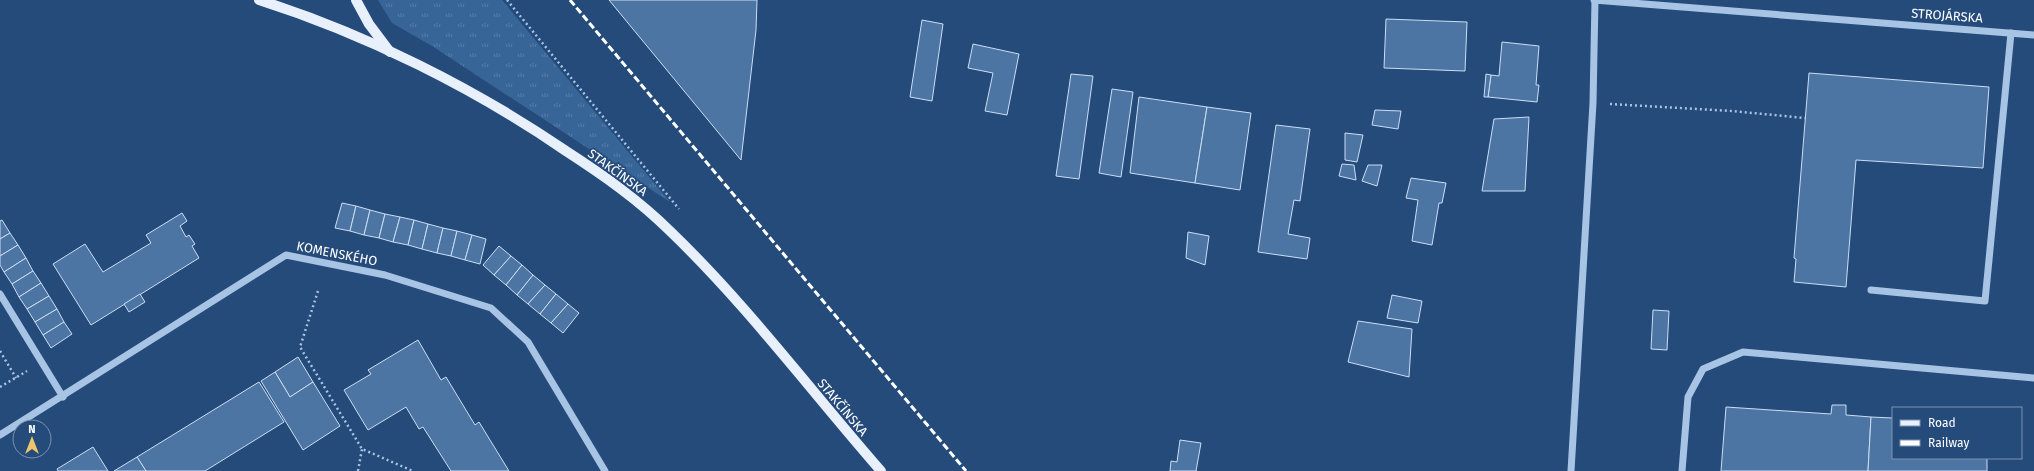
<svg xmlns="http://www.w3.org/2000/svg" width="2034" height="471" viewBox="0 0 2034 471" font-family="'Fira Sans',sans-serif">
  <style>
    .grass { fill: url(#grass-tufts) }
    .building { fill: #4d75a3; stroke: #cbdef4 }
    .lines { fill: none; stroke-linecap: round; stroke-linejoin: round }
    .path { stroke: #a8c4e4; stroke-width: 2.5; stroke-dasharray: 2 3; stroke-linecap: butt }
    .minor { stroke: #a8c4e4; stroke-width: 7 }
    .major { stroke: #e8f0fc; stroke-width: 10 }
    .rail { stroke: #fff; stroke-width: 3; stroke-dasharray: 7 3; stroke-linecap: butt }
    .labels { text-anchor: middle; stroke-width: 3.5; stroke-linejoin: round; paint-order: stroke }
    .street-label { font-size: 13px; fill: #fff; stroke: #254b7b }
  </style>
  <defs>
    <pattern id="grass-tufts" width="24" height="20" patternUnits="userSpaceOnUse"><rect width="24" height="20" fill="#386598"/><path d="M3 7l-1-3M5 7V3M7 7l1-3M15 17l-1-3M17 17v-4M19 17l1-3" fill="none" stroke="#567ca7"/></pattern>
  </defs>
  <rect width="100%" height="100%" fill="#254b7b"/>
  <path class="grass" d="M 378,0 L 502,0 L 670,202 L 432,46 L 392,23 Z"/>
  <g class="building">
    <path d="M 609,0 L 757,0 L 756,30 L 741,160 Z"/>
    <path d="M 1386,19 L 1467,22 L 1465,71 L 1384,68 Z"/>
    <path d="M 922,20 L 943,24 L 932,101 L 910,97 Z"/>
    <path d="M 1502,42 L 1539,46 L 1536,85 L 1539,85 L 1537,102 L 1488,97 L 1491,75 L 1499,76 Z"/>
    <path d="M 973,44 L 1019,54 L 1007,115 L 985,111 L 993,73 L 968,68 Z"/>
    <path d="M 1809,73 L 1989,87 L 1983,168 L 1856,160 L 1846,287 L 1794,282 L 1796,259 L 1794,258 Z"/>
    <path d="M 1071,74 L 1093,76 L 1079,179 L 1056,176 Z"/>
    <path d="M 1486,74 L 1491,75 L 1488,97 L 1484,97 Z"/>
    <path d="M 1112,89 L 1133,92 L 1121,177 L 1099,173 Z"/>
    <path d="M 1139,97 L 1207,107 L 1195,183 L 1130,173 Z"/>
    <path d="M 1207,107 L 1251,113 L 1240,190 L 1195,183 Z"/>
    <path d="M 1375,110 L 1401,111 L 1398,129 L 1372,125 Z"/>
    <path d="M 1529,117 L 1525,191 L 1482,191 L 1494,119 Z"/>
    <path d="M 1276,125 L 1310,129 L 1300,201 L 1294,200 L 1288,234 L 1310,238 L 1307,259 L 1258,252 Z"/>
    <path d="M 1345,133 L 1363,135 L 1357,162 L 1345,160 Z"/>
    <path d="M 1342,164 L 1354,165 L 1356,180 L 1339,176 Z"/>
    <path d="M 1368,165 L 1382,165 L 1377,186 L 1362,181 Z"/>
    <path d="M 1411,178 L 1446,183 L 1442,203 L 1439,203 L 1432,245 L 1412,241 L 1418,200 L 1406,198 Z"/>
    <path d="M 342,203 L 356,206 L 350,231 L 335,228 Z"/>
    <path d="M 356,206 L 370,210 L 364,235 L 350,231 Z"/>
    <path d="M 370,210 L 385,214 L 379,238 L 364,235 Z"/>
    <path d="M 182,213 L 187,221 L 180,226 L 186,237 L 189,235 L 195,244 L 192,246 L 199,258 L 91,325 L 53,264 L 85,244 L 103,272 L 151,243 L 146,235 Z"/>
    <path d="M 385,214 L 400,217 L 393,242 L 379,238 Z"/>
    <path d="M 400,217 L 414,220 L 408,245 L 393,242 Z"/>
    <path d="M 2,220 L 10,233 L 0,239 L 0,221 Z"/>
    <path d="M 414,220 L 428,224 L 422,249 L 408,245 Z"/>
    <path d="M 428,224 L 443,228 L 437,253 L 422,249 Z"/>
    <path d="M 443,228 L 457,231 L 451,256 L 437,253 Z"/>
    <path d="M 457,231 L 472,235 L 465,260 L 451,256 Z"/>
    <path d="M 1188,232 L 1209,236 L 1205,265 L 1186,258 Z"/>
    <path d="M 10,233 L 18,245 L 0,256 L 0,239 Z"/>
    <path d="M 472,235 L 486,239 L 480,264 L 465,260 Z"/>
    <path d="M 18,245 L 26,258 L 4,272 L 0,265 L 0,256 Z"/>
    <path d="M 499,246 L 511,256 L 494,275 L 483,265 Z"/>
    <path d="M 511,256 L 522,265 L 506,285 L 494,275 Z"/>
    <path d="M 26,258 L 33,271 L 12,284 L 4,272 Z"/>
    <path d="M 522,265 L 533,275 L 517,295 L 506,285 Z"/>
    <path d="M 33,271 L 41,283 L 19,297 L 12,284 Z"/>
    <path d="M 533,275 L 545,285 L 528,304 L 517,295 Z"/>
    <path d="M 41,283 L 49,296 L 27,309 L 19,297 Z"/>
    <path d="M 545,285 L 556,294 L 540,314 L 528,304 Z"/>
    <path d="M 140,294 L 145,302 L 129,312 L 124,304 Z"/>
    <path d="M 556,294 L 568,304 L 551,323 L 540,314 Z"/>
    <path d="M 1392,295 L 1422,301 L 1418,323 L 1387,318 Z"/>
    <path d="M 49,296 L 57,309 L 35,322 L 27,309 Z"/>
    <path d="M 568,304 L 579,313 L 563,333 L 551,323 Z"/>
    <path d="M 57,309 L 64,322 L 43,335 L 35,322 Z"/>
    <path d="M 1653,310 L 1669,311 L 1667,350 L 1651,349 Z"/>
    <path d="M 1358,321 L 1412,329 L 1409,377 L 1348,362 Z"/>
    <path d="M 64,322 L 72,334 L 51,348 L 43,335 Z"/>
    <path d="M 418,340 L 441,380 L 446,377 L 475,425 L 479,422 L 509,471 L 451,471 L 423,427 L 419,429 L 406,407 L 368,430 L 344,390 L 371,374 L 368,370 Z"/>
    <path d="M 298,357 L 313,382 L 290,397 L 275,372 Z"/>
    <path d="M 275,372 L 290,397 L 313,382 L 340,426 L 303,450 L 261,381 Z"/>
    <path d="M 259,382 L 284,422 L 205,471 L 146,471 L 137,457 Z"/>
    <path d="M 1832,405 L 1846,405 L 1846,415 L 1871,417 L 1868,471 L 1721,471 L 1726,407 L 1831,414 Z"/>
    <path d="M 1871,417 L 1893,418 L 1893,458 L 1987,458 L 1987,471 L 1868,471 Z"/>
    <path d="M 1180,440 L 1201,443 L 1196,471 L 1170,471 L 1171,461 L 1177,462 Z"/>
    <path d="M 93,447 L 108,471 L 58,471 L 57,469 Z"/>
    <path d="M 137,457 L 146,471 L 114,471 Z"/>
  </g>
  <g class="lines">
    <g class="path">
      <path d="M 507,0 L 679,209"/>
      <path d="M 1610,104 L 1732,111 L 1805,118"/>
      <path d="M 318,291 L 300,347 L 362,449 L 413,471"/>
      <path d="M 0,351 L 16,378"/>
      <path d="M 0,387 L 27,371"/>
      <path d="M 358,471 L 362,449"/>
    </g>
    <g class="minor">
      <path d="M 1594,0 L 2034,35"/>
      <path d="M 1871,290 L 1985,301 L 2011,33"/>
      <path d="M 0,294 L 63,397"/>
      <path d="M 0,435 L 286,255 L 385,275 L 491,308 L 528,342 L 605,471"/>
      <path d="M 1571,471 L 1593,103 L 1595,0"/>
      <path d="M 1682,471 L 1688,397 L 1703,369 L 1743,352 L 2034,378"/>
    </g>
    <g class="major">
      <path d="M 259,0 C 366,34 474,88 566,151 C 603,175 639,200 670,231 C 747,305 811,391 881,471"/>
      <path d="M 356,0 L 369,24 L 390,52"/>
    </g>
    <path class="rail" d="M 570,0 L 966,471"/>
  </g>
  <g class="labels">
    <g class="street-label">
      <text transform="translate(1947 15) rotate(4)" y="5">STROJÁRSKA</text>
      <text transform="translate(618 172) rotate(36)" y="5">STAKČÍNSKA</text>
      <text transform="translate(337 253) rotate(11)" y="5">KOMENSKÉHO</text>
      <text transform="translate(843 407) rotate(50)" y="5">STAKČÍNSKA</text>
    </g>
  </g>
  <rect x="1892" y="407" width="130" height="52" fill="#254b7b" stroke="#7c93b0"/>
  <rect x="1900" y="420" width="20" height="6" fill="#e8f0fc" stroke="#7c93b0"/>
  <text x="1928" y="427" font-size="12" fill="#ffffff">Road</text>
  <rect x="1900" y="440" width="20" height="6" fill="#ffffff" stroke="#7c93b0"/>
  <text x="1928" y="447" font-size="12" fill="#ffffff">Railway</text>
  <g transform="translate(32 439)"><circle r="19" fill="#254b7b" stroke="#7c93b0"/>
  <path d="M0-3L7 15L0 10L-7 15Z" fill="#eec76c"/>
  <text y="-6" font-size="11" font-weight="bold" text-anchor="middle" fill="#ffffff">N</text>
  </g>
</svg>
